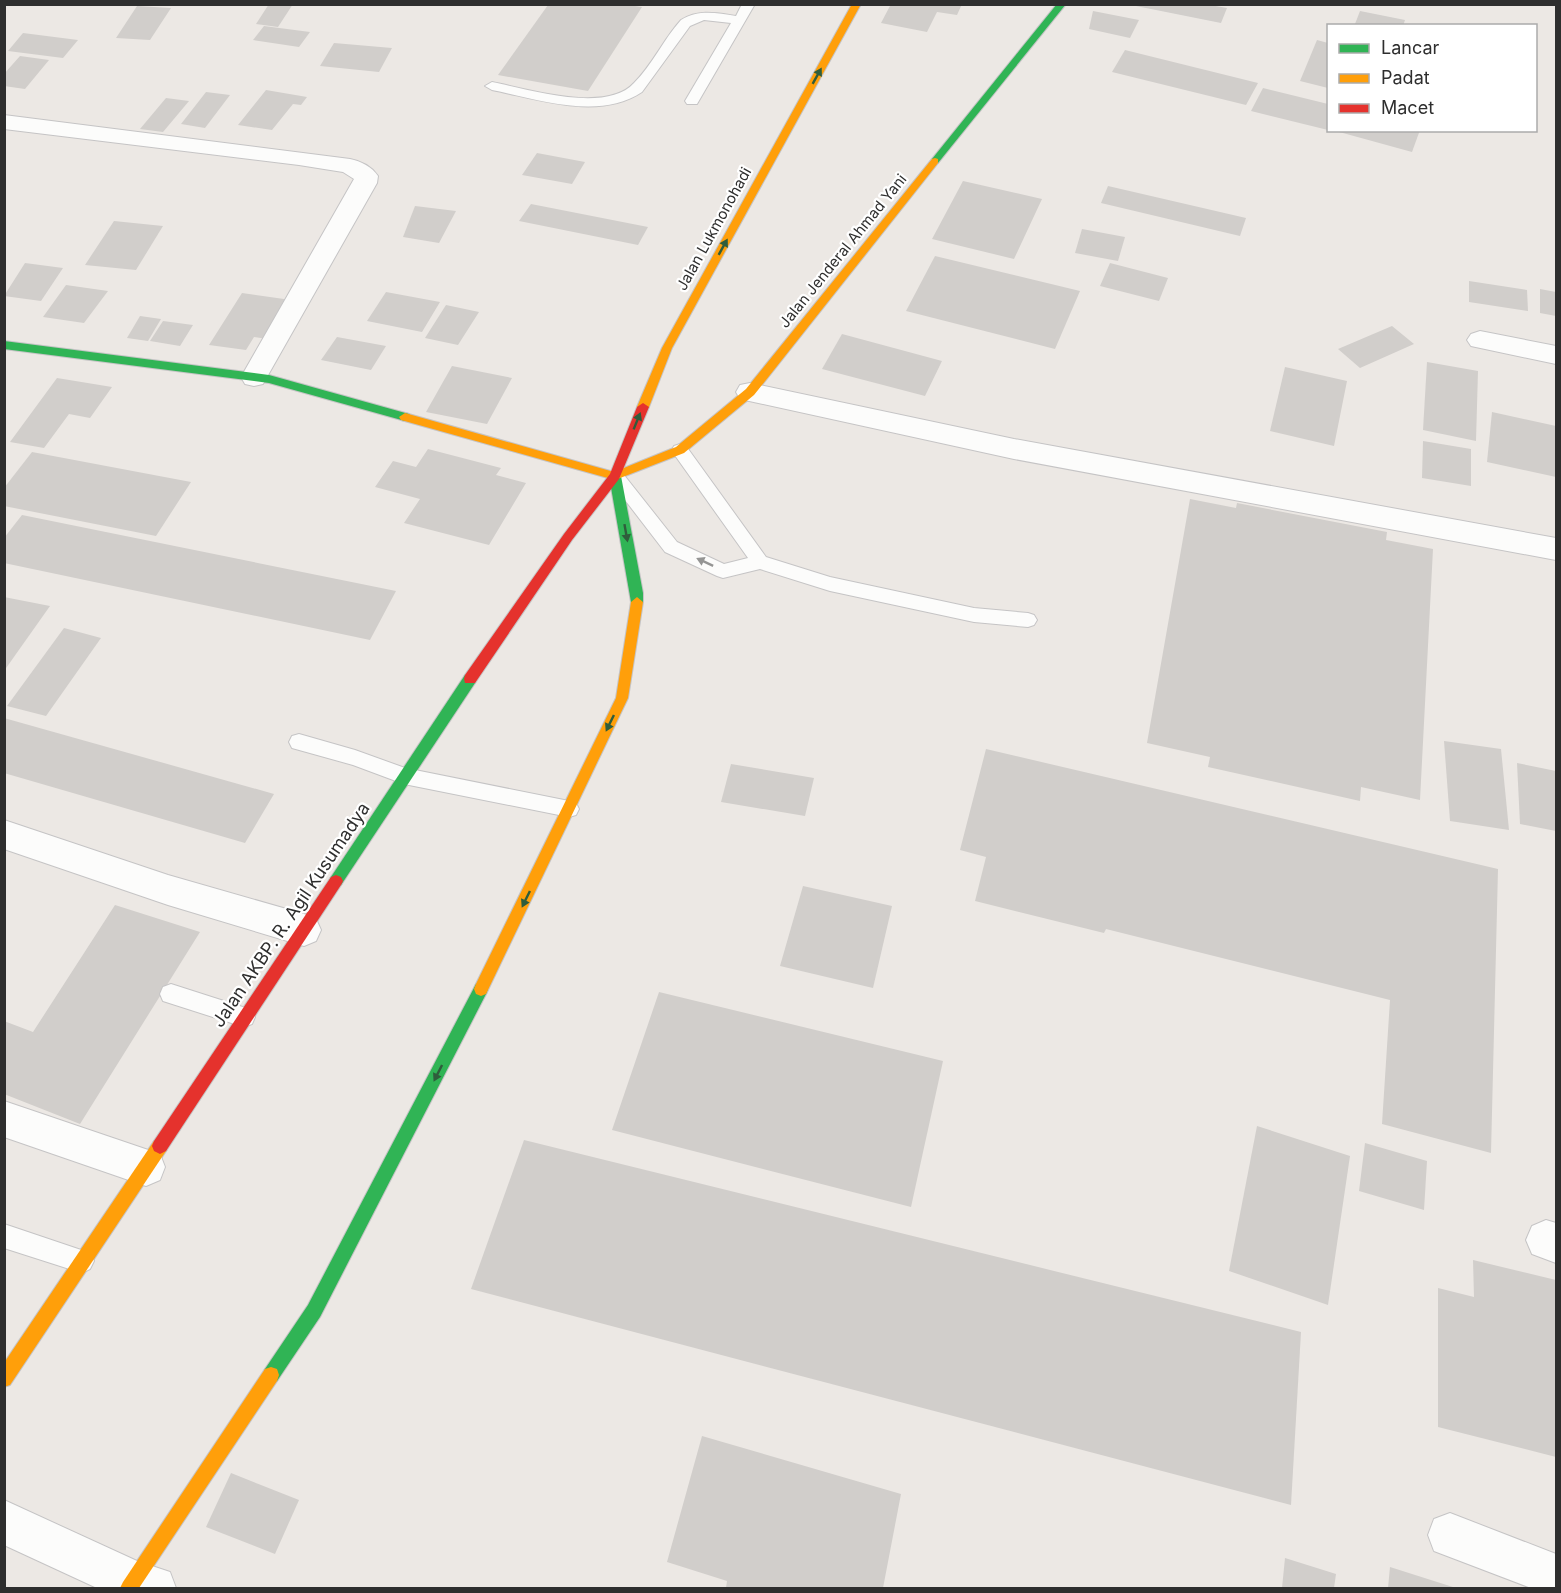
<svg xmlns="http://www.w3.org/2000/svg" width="1561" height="1593" viewBox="0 0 1561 1593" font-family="Inter,sans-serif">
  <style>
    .building { fill: #d1cecb }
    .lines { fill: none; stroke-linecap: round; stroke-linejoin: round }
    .lane-casing { stroke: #c5c4c5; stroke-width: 2 }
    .street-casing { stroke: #c5c4c5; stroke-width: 2 }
    .fast-casing { stroke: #c5c4c5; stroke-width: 2 }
    .slow-casing { stroke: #c5c4c5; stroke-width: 2 }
    .jam-casing { stroke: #c5c4c5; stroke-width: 2 }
    .lane { fill: #fcfcfb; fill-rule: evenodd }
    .street { fill: #fcfcfb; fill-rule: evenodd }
    .fast { fill: #30b455; fill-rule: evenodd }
    .slow { fill: #ff9f0a; fill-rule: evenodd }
    .jam { fill: #e5322d; fill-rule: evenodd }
    .oneway { fill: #2f5d3c }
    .oneway2 { fill: #959594 }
    .labels { text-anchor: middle; stroke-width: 4.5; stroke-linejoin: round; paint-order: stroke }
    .far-street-label { font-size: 15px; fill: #2e2e2e; stroke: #fff }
    .street-label { font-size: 18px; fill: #2e2e2e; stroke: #fff }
  </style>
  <rect width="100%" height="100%" fill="#ece8e4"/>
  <g class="building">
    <path d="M 269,4 L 293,4 L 278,27 L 256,24 Z"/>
    <path d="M 891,4 L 962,4 L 957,15 L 937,12 L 927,32 L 881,23 Z"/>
    <path d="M 548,5 L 628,5 L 642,7 L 588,91 L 498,75 Z"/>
    <path d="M 1131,5 L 1210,5 L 1227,8 L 1221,23 Z"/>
    <path d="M 137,6 L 171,8 L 150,40 L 116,38 Z"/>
    <path d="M 1093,11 L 1139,20 L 1130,38 L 1089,29 Z"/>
    <path d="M 1360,11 L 1405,20 L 1403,26 L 1355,24 Z"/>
    <path d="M 264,26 L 310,32 L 299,47 L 253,40 Z"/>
    <path d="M 23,33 L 78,40 L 63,58 L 8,51 Z"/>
    <path d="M 1317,40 L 1328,43 L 1328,88 L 1300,81 Z"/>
    <path d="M 334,43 L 392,48 L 379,72 L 320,66 Z"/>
    <path d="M 1125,50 L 1258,83 L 1246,105 L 1112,72 Z"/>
    <path d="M 20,56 L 49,60 L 25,89 L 4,86 L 4,74 Z"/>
    <path d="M 1263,88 L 1328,104 L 1328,130 L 1251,111 Z"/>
    <path d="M 266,90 L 307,97 L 301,105 L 293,104 L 272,130 L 238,125 Z"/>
    <path d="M 206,92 L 230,95 L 205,128 L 181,124 Z"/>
    <path d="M 166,98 L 189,101 L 163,132 L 140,129 Z"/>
    <path d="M 1332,130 L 1420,130 L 1412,152 Z"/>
    <path d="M 537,153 L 585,162 L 572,184 L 522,175 Z"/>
    <path d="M 963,181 L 1042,199 L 1014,259 L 932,239 Z"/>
    <path d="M 1108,186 L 1246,218 L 1240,236 L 1101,203 Z"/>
    <path d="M 531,204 L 648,227 L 638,245 L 519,221 Z"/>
    <path d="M 415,206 L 456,211 L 439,243 L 403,237 Z"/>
    <path d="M 114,221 L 163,226 L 136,270 L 85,265 Z"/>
    <path d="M 1082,229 L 1125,237 L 1118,261 L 1075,253 Z"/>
    <path d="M 935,256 L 1080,291 L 1055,349 L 906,311 Z"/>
    <path d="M 25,263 L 63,268 L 41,301 L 4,296 Z"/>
    <path d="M 1110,263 L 1168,278 L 1159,301 L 1100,286 Z"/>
    <path d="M 1469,281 L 1527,290 L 1528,311 L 1469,302 Z"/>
    <path d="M 66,285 L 108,291 L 84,323 L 43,317 Z"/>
    <path d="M 1540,289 L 1556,292 L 1556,316 L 1540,313 Z"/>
    <path d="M 386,292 L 440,302 L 422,332 L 367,321 Z"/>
    <path d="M 242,293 L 291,300 L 268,339 L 254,337 L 246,350 L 209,345 Z"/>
    <path d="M 446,305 L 479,312 L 458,345 L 425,338 Z"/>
    <path d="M 140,316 L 161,319 L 148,341 L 127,338 Z"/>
    <path d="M 163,321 L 193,325 L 180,346 L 150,341 Z"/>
    <path d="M 1392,326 L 1414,344 L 1360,368 L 1338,349 Z"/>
    <path d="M 842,334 L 942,361 L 925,396 L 822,369 Z"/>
    <path d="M 337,337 L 386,346 L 371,370 L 321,360 Z"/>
    <path d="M 1427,362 L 1478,371 L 1476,441 L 1423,430 Z"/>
    <path d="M 452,366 L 512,378 L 487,424 L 426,412 Z"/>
    <path d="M 1285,367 L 1347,381 L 1334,446 L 1270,431 Z"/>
    <path d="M 57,378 L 112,387 L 90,418 L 69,414 L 44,448 L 10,442 Z"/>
    <path d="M 1492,412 L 1556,426 L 1556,477 L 1487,462 Z"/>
    <path d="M 1423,441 L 1471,449 L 1471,486 L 1422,478 Z"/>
    <path d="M 428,449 L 501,468 L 496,475 L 526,483 L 489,545 L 404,523 L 420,499 L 375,487 L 393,461 L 416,467 Z"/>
    <path d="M 32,452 L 191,482 L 156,536 L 4,506 L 4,488 Z"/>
    <path d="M 1190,499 L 1236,508 L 1237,503 L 1387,532 L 1386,540 L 1433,549 L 1420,800 L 1361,787 L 1360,801 L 1208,767 L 1210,757 L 1147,743 Z"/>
    <path d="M 22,515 L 396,591 L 370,640 L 4,563 L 4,538 Z"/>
    <path d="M 4,597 L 50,606 L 4,671 Z"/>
    <path d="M 64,628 L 101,638 L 46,716 L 7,706 Z"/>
    <path d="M 4,718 L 274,794 L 245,843 L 4,773 Z"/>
    <path d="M 1444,741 L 1501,749 L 1509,830 L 1450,821 Z"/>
    <path d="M 986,749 L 1498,869 L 1491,1153 L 1382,1124 L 1390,1000 L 1106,929 L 1104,933 L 975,901 L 986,857 L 960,850 Z"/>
    <path d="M 1517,763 L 1556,771 L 1556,831 L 1520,824 Z"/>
    <path d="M 731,764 L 814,778 L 805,816 L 721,802 Z"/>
    <path d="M 803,886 L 892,906 L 873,988 L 780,966 Z"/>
    <path d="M 115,905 L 200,932 L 80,1124 L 4,1094 L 4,1021 L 33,1032 Z"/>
    <path d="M 659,992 L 943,1061 L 911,1207 L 612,1130 Z"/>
    <path d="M 1257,1126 L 1350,1156 L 1328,1305 L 1229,1271 Z"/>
    <path d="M 524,1140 L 1301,1332 L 1291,1505 L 471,1289 Z"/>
    <path d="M 1365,1143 L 1427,1161 L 1424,1210 L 1359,1191 Z"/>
    <path d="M 1473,1260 L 1556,1280 L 1556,1457 L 1438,1427 L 1438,1288 L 1474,1297 Z"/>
    <path d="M 702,1436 L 901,1494 L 883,1588 L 726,1588 L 727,1581 L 667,1562 Z"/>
    <path d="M 231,1473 L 299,1500 L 275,1554 L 206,1527 Z"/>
    <path d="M 1285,1558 L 1336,1574 L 1334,1588 L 1282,1588 Z"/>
    <path d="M 1390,1567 L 1456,1588 L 1388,1588 Z"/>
  </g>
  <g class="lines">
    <defs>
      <g id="lane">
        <path d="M 742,4 L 755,4 L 697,104 L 687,104 L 685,101 L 731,23 L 704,20 L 690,26 L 642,92 C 599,121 538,99 492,90 L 485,86 L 492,82 C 528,89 606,114 634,83 C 653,64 663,40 681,20 C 699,9 716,13 736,16 Z"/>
        <path d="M 680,444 L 686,446 L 766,557 L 830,577 L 974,608 L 1028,613 L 1034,615 L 1037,620 L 1034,625 L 1028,627 L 974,622 L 830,591 L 760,569 L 723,578 L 717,576 L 665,552 L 612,483 L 610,479 L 612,475 L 624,475 L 677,542 L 724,564 L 748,558 L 674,454 L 672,450 L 674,446 Z"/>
        <path d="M 299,734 L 355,750 L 405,768 L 569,801 L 576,803 L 579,809 L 576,815 L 569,817 L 404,784 L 353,765 L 292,748 L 289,742 L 292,736 Z"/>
        <path d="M 171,984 L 252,1010 L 255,1017 L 252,1024 L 244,1027 L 163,1001 L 160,994 L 163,987 Z"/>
        <path d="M 4,1224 L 90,1253 L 94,1261 L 90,1269 L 82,1273 L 4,1248 Z"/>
      </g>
      <g id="street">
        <path d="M 4,115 L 350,159 C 361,161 372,167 378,176 L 377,183 L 263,384 L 254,386 L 245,384 L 241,377 L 354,179 L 343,172 L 299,165 L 4,129 Z"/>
        <path d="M 1480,331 L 1556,346 L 1556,364 L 1471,346 L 1467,340 L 1471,334 Z"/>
        <path d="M 750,383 L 1014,439 L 1556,538 L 1556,560 L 1014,459 L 740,399 L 736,392 L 740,385 Z"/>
        <path d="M 4,820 L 168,875 L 304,914 L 316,919 L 321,930 L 316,941 L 304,946 L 168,905 L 4,849 Z"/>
        <path d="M 4,1101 L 160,1154 L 165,1167 L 160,1180 L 146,1186 L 4,1137 Z"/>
        <path d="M 1546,1220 L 1556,1223 L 1556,1263 L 1532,1254 L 1526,1240 L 1532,1226 Z"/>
        <path d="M 4,1500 L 137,1561 L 170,1572 L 176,1588 L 97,1588 L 4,1545 Z"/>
        <path d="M 1450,1513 L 1556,1554 L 1556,1588 L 1531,1588 L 1434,1551 L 1428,1535 L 1434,1519 Z"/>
      </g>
      <g id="fast">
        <path d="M 1057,4 L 1066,4 L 938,163 L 932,163 L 932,159 Z"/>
        <path d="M 4,341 L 269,375 L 409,414 L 411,417 L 405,421 L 269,383 L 4,349 Z"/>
        <path d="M 615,472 L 621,476 L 643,593 L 643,602 L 637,607 L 631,602 L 609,476 Z"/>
        <path d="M 470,674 L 475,675 L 476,679 L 475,683 L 341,885 L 336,887 L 331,885 L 329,881 L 331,877 L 465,675 Z"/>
        <path d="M 481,982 L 486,984 L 488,989 L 486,994 L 320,1317 L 277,1381 L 271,1383 L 265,1381 L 263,1375 L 265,1369 L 308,1305 L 476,984 Z"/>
      </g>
      <g id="slow">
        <path d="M 852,4 L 861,4 L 672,348 L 649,407 L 643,411 L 639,410 L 637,407 L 662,348 Z"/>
        <path d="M 935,158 L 938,159 L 938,163 L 754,395 L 684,453 L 615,480 L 401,420 L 399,417 L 405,413 L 614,472 L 676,447 L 746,389 L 932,159 Z"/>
        <path d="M 637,597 L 643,602 L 628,698 L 486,994 L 481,996 L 476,994 L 474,989 L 476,984 L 616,698 L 631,602 Z"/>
        <path d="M 160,1138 L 166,1141 L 168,1146 L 166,1151 L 10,1385 L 4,1387 L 4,1363 L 154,1141 Z"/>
        <path d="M 271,1367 L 277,1369 L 279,1375 L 277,1381 L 139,1588 L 120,1588 L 123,1582 L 265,1369 Z"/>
      </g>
      <g id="jam">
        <path d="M 643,403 L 649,407 L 619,479 L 572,540 L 475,683 L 465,683 L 464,679 L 465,675 L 564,534 L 610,474 L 637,407 Z"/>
        <path d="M 336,875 L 341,877 L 343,881 L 341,885 L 166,1151 L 160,1154 L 154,1151 L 152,1146 L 154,1141 L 331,877 Z"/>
      </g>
    </defs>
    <use href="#lane" class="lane-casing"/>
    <use href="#street" class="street-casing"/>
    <use href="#fast" class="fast-casing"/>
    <use href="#slow" class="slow-casing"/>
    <use href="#jam" class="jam-casing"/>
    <use href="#lane" class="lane"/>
    <use href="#street" class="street"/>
    <use href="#fast" class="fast"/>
    <use href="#slow" class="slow"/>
    <use href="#jam" class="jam"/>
  </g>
  <defs><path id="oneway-solid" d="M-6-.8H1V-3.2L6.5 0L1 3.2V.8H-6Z" transform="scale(1.5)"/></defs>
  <g class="oneway">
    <use href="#oneway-solid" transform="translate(817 76) rotate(-61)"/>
    <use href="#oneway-solid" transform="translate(723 247) rotate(-61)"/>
    <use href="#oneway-solid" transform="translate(637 421) rotate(-68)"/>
    <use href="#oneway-solid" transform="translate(626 533) rotate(80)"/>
    <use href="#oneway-solid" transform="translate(610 723) rotate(116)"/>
    <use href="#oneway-solid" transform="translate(526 899) rotate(116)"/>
    <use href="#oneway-solid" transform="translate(438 1073) rotate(117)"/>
  </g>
  <use class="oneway2" href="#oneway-solid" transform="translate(705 562) rotate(-155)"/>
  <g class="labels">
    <g class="far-street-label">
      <text transform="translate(714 229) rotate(-61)" y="5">Jalan Lukmonohadi</text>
      <text transform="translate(843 251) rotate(-51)" y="5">Jalan Jenderal Ahmad Yani</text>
    </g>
    <g class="street-label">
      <text transform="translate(291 915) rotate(-56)" y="6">Jalan AKBP. R. Agil Kusumadya</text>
    </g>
  </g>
  <rect width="1561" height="1593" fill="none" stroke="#2e2e2e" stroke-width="12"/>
  <rect x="1327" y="24" width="210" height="108" fill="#ffffff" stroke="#ababab" stroke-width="1.5"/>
  <rect x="1339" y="44" width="30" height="9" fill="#30b455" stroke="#ababab" stroke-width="1.5"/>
  <text x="1381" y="54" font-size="18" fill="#2e2e2e">Lancar</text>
  <rect x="1339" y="74" width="30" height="9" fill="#ff9f0a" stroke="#ababab" stroke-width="1.5"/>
  <text x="1381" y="84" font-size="18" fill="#2e2e2e">Padat</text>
  <rect x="1339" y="104" width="30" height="9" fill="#e5322d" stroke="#ababab" stroke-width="1.5"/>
  <text x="1381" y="114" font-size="18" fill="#2e2e2e">Macet</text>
</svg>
